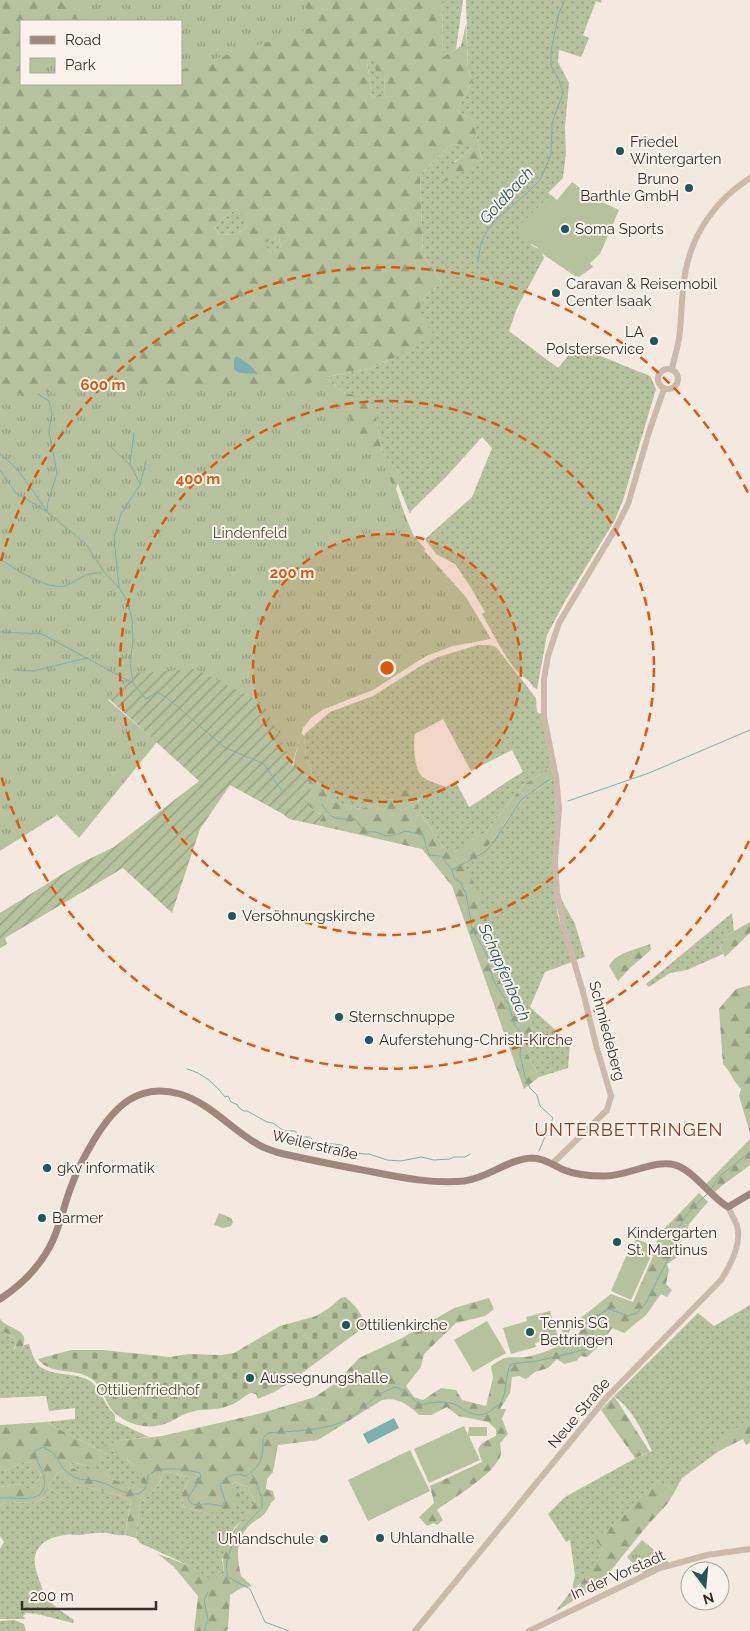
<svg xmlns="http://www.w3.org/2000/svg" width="750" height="1631" viewBox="0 0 750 1631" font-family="Raleway,sans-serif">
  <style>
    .grass { fill: url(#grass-dots); fill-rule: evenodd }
    .forest { fill: url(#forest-firs); fill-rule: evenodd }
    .cemetery { fill: url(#cemetery-stones) }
    .park { fill: url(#park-tufts) }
    .garden { fill: url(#garden-furrows) }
    .pitch { fill: #b6c29e }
    .water { fill: #7daeb0 }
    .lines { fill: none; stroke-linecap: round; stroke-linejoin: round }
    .stream { stroke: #7daeb0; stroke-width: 1 }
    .tertiary { stroke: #cbb9aa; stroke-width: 6 }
    .secondary { stroke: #9f887b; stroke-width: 7 }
    .ring { fill: none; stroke: #df570e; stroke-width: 2.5; stroke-dasharray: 9 6 }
    .poi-dot { fill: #1f575b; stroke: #faf3eb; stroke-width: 2 }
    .labels { text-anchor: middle; stroke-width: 4; stroke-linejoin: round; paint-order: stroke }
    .poi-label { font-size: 15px; fill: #392f2a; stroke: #faf3eb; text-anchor: start }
    .park-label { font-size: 15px; fill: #48572d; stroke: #faf3eb }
    .street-label { font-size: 15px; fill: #392f2a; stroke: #faf3eb }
    .water-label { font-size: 16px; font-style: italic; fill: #1f575b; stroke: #faf3eb }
    .quarter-label { font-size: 18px; letter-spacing: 1px; fill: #883b22; stroke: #faf3eb }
    .centre { fill: #df570e; stroke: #faf3eb; stroke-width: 2.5 }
    .ring-label { font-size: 15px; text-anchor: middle; font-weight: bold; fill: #df570e; stroke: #faf3eb; stroke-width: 4; stroke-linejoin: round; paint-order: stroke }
  </style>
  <defs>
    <pattern id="grass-dots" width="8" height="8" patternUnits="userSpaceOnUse" patternTransform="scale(1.25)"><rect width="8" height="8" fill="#b6c29e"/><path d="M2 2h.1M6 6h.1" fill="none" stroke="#959e81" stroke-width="1.8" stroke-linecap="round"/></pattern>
    <pattern id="forest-firs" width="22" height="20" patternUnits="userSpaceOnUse" patternTransform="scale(1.25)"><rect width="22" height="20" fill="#b6c29e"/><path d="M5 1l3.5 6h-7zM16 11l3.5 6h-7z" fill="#959e81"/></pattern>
    <pattern id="cemetery-stones" width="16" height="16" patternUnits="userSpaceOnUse" patternTransform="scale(1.25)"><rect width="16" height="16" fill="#b6c29e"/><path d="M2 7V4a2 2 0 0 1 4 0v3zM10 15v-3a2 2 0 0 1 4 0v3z" fill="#959e81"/></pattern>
    <pattern id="park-tufts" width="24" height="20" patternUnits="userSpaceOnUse" patternTransform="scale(1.25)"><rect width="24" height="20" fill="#b6c29e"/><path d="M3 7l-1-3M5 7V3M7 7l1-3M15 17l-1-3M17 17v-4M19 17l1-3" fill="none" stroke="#959e81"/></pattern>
    <pattern id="garden-furrows" width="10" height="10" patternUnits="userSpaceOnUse" patternTransform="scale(1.25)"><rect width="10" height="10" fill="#b6c29e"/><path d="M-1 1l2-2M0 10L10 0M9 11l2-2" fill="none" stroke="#959e81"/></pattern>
  </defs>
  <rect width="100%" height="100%" fill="#f3e9df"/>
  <g class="grass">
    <path d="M 442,0 L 463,0 L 456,49 L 443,57 Z"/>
    <path d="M 466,0 L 602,0 L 601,3 L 596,1 L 583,35 L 589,38 L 581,57 L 559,50 L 558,62 L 569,83 L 565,127 L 566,154 L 563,178 L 548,193 L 551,195 L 519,227 L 532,246 L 541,250 L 544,258 L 517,308 L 509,331 L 558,368 L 578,344 L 593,353 L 650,376 L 656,389 L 623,500 L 615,520 L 565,601 L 547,635 L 537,689 L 533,687 C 528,677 521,677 514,668 C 502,652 492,632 482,614 L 485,612 L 471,588 L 455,564 L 436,554 L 425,539 L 472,497 L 492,448 L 482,437 L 446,477 L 412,510 L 410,514 L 398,484 L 399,473 L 382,452 L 377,423 L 354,395 L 343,392 L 326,377 L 369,369 L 392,359 L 426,295 L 442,283 L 423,254 L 420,175 L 452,144 L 466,145 L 471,148 L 454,162 L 482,161 L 473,120 L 457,110 L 473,80 L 468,70 Z"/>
    <path d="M 375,59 L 384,72 L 385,92 L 372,98 L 367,61 Z"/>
    <path d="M 237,209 L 247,227 L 236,234 L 219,235 L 215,228 L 223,218 Z"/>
    <path d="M 278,237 L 281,246 L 273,253 L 263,246 L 263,243 Z"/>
    <path d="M 478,645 L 490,645 L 496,647 L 536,698 L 537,712 L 541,714 L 551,766 C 542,772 534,780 524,784 L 486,832 L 471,840 L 464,848 L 453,852 L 443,847 L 420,812 L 417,803 L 427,790 L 394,800 L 383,798 L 376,804 L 360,809 L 332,801 L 313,776 L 306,757 L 304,736 L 306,733 L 330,712 L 373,696 L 422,665 L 438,657 ZM 443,719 L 471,771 L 512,750 L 523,772 C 504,782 488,796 469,807 L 456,782 L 446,787 C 439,784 429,782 423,777 C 414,771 413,744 415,734 Z"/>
    <path d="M 554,779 L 556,810 L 554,889 L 558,916 L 572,962 L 545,972 L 530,1007 L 570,1043 L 568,1068 L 539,1077 L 527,1053 L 535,1044 L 531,1020 L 518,1008 L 511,984 L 484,930 L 479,906 L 465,866 L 467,859 L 488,846 L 509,817 L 529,795 Z"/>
    <path d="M 559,895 L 575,924 L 585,957 L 576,960 L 562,914 Z"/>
    <path d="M 732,913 L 734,931 L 729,934 L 720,948 L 723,954 L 687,970 L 670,973 L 649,987 L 646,984 Z"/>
    <path d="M 750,1305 L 750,1418 L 716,1445 L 719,1451 L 682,1478 L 675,1491 L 658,1480 L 639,1498 L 621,1518 L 596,1539 L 603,1549 C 597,1564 586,1582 572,1590 L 575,1575 L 570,1540 L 566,1542 L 548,1514 L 565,1497 L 634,1459 L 652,1451 C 642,1430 633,1410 614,1396 L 698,1313 L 714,1326 Z"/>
    <path d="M 0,1329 L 15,1339 L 16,1344 L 14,1349 L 20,1352 L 24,1345 L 29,1344 C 31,1350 33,1357 36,1362 C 46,1378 76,1371 90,1381 C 102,1389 104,1406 115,1415 L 115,1421 L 149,1437 L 123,1440 L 104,1446 L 121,1455 L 139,1470 L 143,1485 L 127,1485 L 114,1480 L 103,1471 L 79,1471 L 70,1467 L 71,1462 L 88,1466 L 107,1454 L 45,1422 L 75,1419 L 75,1408 L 49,1411 L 46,1396 L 0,1398 Z"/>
    <path d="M 23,1462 L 32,1463 L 41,1474 L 35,1487 L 29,1490 L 19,1484 L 0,1487 L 0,1467 L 5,1471 Z"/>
    <path d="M 165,1471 L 190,1478 L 181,1496 L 184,1507 L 205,1513 L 235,1482 L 247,1487 L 255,1502 L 247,1516 L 234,1528 L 222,1560 L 224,1573 L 212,1582 L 190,1566 L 140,1543 L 136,1538 L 140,1503 C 152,1493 160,1485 165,1471 Z"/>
    <path d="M 58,1472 L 74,1484 L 122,1496 L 131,1501 L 127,1521 L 125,1535 C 119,1536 113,1534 107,1533 C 98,1532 89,1534 80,1535 C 75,1535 70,1534 65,1535 C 45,1537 30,1549 36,1570 C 46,1602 47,1601 74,1620 L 73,1623 L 37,1614 L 26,1613 L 23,1616 L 25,1619 L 0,1619 L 0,1549 L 4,1542 L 0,1536 L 0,1506 L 5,1502 L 34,1503 L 42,1499 Z"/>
    <path d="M 14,1620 L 24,1624 L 26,1631 L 0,1631 L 0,1621 Z"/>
  </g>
  <g class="forest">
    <path d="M 0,0 L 442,0 L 443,57 L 461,46 L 466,24 L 468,70 L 473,80 L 457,110 L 473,120 L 482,161 L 442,183 L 453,170 C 452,160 464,155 471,148 L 466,145 L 452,144 L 420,175 L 423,254 L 442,283 L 426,295 L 417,313 L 434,335 L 392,359 L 369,369 L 326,377 L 343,392 L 354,395 L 372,405 L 377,423 L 382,452 L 399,473 L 399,480 L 396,489 L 406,518 L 414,536 L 426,550 L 0,512 ZM 21,21 L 181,21 L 181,84 L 21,84 ZM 375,60 L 376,74 L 384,73 L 385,92 L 372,98 L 367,61 ZM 237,209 L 247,227 L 236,234 L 219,235 L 215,228 L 223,218 ZM 278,237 L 281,246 L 273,253 L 263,246 L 264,243 Z"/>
    <path d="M 301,733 L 304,736 L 306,757 L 313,776 L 332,801 L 360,809 L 376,804 L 383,798 L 394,800 L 402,791 L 427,790 L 417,802 L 420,812 L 443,847 L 454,852 C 463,848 470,844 472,833 L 478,836 L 486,832 L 524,784 C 534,780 542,772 551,766 L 554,779 L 529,795 L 509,817 L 488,846 L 487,861 L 467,859 L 465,866 L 481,897 L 479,906 L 483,909 L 488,924 L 484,930 L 511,984 L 518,1008 L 531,1020 L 535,1044 L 527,1053 L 539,1077 L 524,1089 L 452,886 L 422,849 L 317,825 L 323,816 L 309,807 L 311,787 L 293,766 Z"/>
    <path d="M 750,922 L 750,933 L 725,957 L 720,948 L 729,934 Z"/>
    <path d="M 650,944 L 651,950 L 631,967 L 618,981 L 609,966 C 615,953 637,949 650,944 Z"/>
    <path d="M 750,985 L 750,1133 L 739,1096 L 741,1089 C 733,1081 731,1072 723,1064 L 719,1009 L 736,989 Z"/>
    <path d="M 750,1139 L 750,1165 C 738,1175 725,1182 715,1192 L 706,1184 Z"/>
    <path d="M 699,1193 L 708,1202 L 689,1224 L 686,1235 L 679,1244 L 676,1258 L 667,1264 L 669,1270 L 666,1284 L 672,1290 L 667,1297 L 661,1294 L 646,1315 L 624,1333 L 612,1328 L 600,1345 L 587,1357 L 581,1356 L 576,1361 L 564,1364 L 557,1359 L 548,1368 L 535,1372 L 526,1379 L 519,1376 L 512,1377 L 510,1393 L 500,1409 L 506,1409 L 502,1419 L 508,1434 L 500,1443 C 501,1449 502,1454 499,1459 C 487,1479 456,1496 437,1510 L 443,1520 L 437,1525 L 434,1523 L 427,1526 L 419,1517 L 434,1503 L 430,1486 L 482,1462 L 478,1449 L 482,1443 L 496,1436 L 496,1429 L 488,1422 L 458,1416 L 447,1407 L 431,1415 L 419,1415 C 408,1405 398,1397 382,1400 L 318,1440 L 278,1445 L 273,1472 L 267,1479 L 266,1489 L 273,1491 L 275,1499 C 269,1504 270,1506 266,1512 C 262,1518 253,1521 248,1527 C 235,1541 237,1558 241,1576 L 252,1586 L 241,1588 L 230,1595 L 228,1629 L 225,1631 L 194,1631 L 198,1596 L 174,1567 L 158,1554 L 190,1566 L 212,1581 L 224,1573 C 219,1533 238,1532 255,1502 L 247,1487 L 235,1482 L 232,1485 L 240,1495 L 232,1511 L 205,1513 L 184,1507 L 181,1496 L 190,1478 L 165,1471 C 159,1486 152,1493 140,1503 L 136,1538 L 125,1535 L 131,1501 L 122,1496 L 74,1484 L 58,1472 L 42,1499 L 34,1503 L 5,1502 L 0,1506 L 0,1487 L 19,1484 L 29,1489 L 35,1487 L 41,1474 L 32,1463 L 23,1462 L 5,1471 L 0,1467 L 0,1425 L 45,1422 L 107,1454 L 106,1461 L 88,1466 L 71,1462 L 70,1467 L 79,1471 L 103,1471 L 114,1480 L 127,1484 L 142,1485 C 138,1462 122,1456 103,1446 L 123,1440 L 162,1436 L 262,1413 L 315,1397 L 337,1382 L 359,1358 L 402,1338 L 454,1308 L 489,1298 L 494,1309 L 485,1316 L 456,1323 L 424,1354 L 421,1367 L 406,1386 L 414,1397 L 423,1400 L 441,1388 L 456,1390 L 462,1400 L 486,1406 L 493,1378 L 491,1366 C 511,1352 512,1360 531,1356 C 550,1351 566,1344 580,1332 L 578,1320 L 611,1294 L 633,1302 L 653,1256 L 633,1247 L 636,1239 L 655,1246 L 660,1233 Z"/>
    <path d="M 0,1319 C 11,1332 34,1328 20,1352 L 14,1353 L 16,1344 L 15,1339 L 0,1329 Z"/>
    <path d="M 614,1396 L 650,1452 L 635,1458 L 601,1410 Z"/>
    <path d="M 750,1418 L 750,1443 L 746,1445 L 743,1439 L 719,1451 L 715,1445 Z"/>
    <path d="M 658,1480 L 675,1491 L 668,1503 L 646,1527 L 600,1584 L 555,1612 L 572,1590 L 579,1586 L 598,1560 L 603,1549 L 595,1539 L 621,1518 L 639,1498 Z"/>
  </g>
  <path class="cemetery" d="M 345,1297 C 353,1303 366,1317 364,1327 L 290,1382 L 276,1391 L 258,1399 L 256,1394 L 251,1393 C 243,1396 237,1404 228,1406 C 216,1411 203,1408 191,1412 C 182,1414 175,1420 167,1423 C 150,1430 130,1426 116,1414 C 104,1404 104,1386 90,1378 C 74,1367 50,1376 38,1359 L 71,1350 L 103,1350 L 170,1357 L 188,1354 L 221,1355 L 234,1353 L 280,1326 L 316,1316 L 329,1308 L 341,1298 Z"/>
  <g class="park">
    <path d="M 68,0 L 304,0 L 314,27 L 181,70 L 181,21 L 88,21 Z"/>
    <path d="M 315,382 L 328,387 L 357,429 L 388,473 L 409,531 L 421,547 L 466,597 L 491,639 L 453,646 L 426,656 L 373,690 L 324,709 L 312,717 L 303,728 L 292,765 L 140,673 L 108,700 L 157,742 L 79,838 L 57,815 L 0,851 L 0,386 L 13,389 L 27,399 L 43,392 L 158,387 L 300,385 Z"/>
    <path d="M 219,1213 L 231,1218 L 233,1222 L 231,1226 L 223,1228 L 214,1225 Z"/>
    <path d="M 574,1320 L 571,1329 L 564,1340 L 560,1321 Z"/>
    <path d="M 642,1540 L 671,1564 L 644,1574 L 627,1557 Z"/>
  </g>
  <path class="garden" d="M 196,669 L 264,704 L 293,766 L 303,769 L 311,787 L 309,807 L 323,816 L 317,825 L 289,819 L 283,814 L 230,785 L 200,829 L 172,913 L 123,868 L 5,938 L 7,944 L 0,948 L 0,913 L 77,865 L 114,847 L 199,781 L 108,698 L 137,673 Z"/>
  <g class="pitch">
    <path d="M 572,182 L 584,191 L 605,197 L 602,202 L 619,210 L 600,254 L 590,263 L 593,267 L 579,277 L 575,276 L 544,255 C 537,241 523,248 519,226 L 551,195 L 557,200 Z"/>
    <path d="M 630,1247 L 651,1256 L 631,1300 L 611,1291 Z"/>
    <path d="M 550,1311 L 558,1337 L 535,1343 L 536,1347 L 511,1354 L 503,1328 L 527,1321 L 526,1317 Z"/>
    <path d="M 487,1321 L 506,1353 L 473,1372 L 454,1340 Z"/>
    <path d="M 464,1426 L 468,1435 L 469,1427 L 487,1427 L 487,1436 L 469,1436 L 480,1460 L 429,1483 L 414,1449 Z"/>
    <path d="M 410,1450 L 430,1491 L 368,1521 L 348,1480 Z"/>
  </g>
  <g class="water">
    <path d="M 236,356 L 251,366 L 258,374 L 240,373 L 234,369 L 234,360 Z"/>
    <path d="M 394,1418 L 399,1428 L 368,1444 L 363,1434 Z"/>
  </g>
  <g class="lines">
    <g class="stream">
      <path d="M 478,262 L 481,242 L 487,231 L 498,218 L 527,193 L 540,180 L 551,155 L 552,123 L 563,93 L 559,80 L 551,66 L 551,51 L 559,13 L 565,0"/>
      <path d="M 38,394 L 49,401 L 52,413 L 49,432 L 57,473 L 48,502 L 47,512 L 86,544 L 104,572 L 119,588"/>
      <path d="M 134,433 L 130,464 L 140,484"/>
      <path d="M 110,446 L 129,464"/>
      <path d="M 0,454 C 19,467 33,492 47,511"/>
      <path d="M 0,470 L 16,493 L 46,511"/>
      <path d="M 0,559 C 15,569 47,590 65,586 C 73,583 79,578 86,575 C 91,573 97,573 102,573"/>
      <path d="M 0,632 L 42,634 L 133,683 L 146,699 L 157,692 L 171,701 L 224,747 L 264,764 L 282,791"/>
      <path d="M 14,670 L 33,671 L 87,658"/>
      <path d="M 133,682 L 130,663 L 133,642 L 132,619 L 127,600 L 119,588 L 114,538 L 121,514 L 140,485 L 146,461"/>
      <path d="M 568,801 L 649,773 L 750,730"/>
      <path d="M 322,804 C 332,821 336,819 355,819 L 365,832 L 376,832 L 386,836 L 396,835 L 405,831 L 423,835 L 429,855 L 441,856 L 452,870 L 454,878 L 461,883 L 466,894 L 472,928 L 487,955 L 493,980 L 509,1005 L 514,1024 L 522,1034 L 520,1054 L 525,1077 L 530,1088 L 537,1095 L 540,1106 L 553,1118 L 539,1151"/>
      <path d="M 452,870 L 485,852 L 494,842 L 521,800 L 550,779"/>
      <path d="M 187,1069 C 203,1073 215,1084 225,1097 L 228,1096 L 231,1102 L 238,1105 L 238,1107 L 244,1111 L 247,1111 L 267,1122 L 273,1123 L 284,1131 L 295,1131 L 300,1137 L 310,1137 L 315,1142 L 342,1145 L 348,1151 L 364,1154 L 369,1154 L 387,1160 L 401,1161 L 421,1157 L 434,1160 L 450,1159 L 453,1157 L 465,1157 L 470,1154"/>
      <path d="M 710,1190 L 720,1176 L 750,1152"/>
      <path d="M 0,1498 C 16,1496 49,1507 44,1477 C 43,1468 35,1461 35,1451 L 43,1447 C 46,1449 50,1451 53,1453 C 59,1459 61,1468 67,1472 C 81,1483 86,1478 100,1482 C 119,1488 145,1509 148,1476 L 157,1469 L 183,1469 L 200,1473 L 201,1477 L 188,1498 C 192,1509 201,1503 210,1504 C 214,1504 218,1506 222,1506 L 225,1501 L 220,1485 C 227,1476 234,1472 246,1476 C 262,1465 263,1457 263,1438 L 268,1433 C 291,1431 328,1431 348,1419 C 367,1408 371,1395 396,1387 L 405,1391 L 420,1405 C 430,1403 444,1400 454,1404 C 468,1410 477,1422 493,1409 C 495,1407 499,1405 501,1402 C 508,1390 504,1376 511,1364 L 537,1361 L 588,1349 L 592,1347 L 593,1340 L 593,1321 L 600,1314 L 609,1309 L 628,1316 L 637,1313 L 646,1303 L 673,1249 L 679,1227 L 687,1214 L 708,1193"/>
      <path d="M 228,1577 L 250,1589 L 265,1622 L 289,1631"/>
      <path d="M 225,1584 C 230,1574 225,1570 227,1561 C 232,1538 246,1524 262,1508 L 262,1498 L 251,1472"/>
      <path d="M 204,1631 L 208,1620 L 204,1600 L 208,1592"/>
    </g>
    <g class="tertiary">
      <circle cx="668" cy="379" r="10"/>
      <path d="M 672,369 C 674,360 677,349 679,339 C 682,318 681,296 685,274 C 692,233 716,200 750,178"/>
      <path d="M 553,1163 L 607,1110 L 611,1096 L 596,1045 L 583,992 L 565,931 L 557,893 L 555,862 L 559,808 L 556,777 L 544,717 L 544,679 L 548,656 L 559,623 L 617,526 L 628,504 L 650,429 L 664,389"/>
      <path d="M 415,1631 L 607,1397 L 721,1280 C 730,1266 742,1243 737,1226 C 735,1220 731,1213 728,1207"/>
      <path d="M 529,1631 L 660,1568 L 707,1555 L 750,1549"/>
    </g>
    <path class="secondary" d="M 0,1299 C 20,1286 38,1268 49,1248 C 60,1229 63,1207 71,1187 C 77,1170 85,1155 94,1140 C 114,1107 138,1082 180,1094 C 210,1103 232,1130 259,1145 C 264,1148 271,1150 276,1152 C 308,1160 341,1166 373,1172 C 403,1178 434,1184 464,1181 C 488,1178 508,1159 532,1158 C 544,1158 553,1165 564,1170 C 576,1175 592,1176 605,1176 C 628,1176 655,1159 675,1165 C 692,1169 711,1197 728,1207 L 750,1194"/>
  </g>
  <circle cx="387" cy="668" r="134" fill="#df570e" fill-opacity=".12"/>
  <g class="ring">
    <circle cx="387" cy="668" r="134"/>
    <circle cx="387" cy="668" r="267"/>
    <path d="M749 841A401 401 0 0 1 1 775M1 561A401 401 0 0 1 749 495"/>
  </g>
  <g class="poi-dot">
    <circle cx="620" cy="151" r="5"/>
    <circle cx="689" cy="188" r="5"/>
    <circle cx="565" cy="229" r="5"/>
    <circle cx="556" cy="293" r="5"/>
    <circle cx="654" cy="341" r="5"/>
    <circle cx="232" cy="916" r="5"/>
    <circle cx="339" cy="1017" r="5"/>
    <circle cx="369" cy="1040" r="5"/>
    <circle cx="47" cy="1168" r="5"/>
    <circle cx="42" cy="1218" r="5"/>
    <circle cx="617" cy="1242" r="5"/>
    <circle cx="346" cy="1325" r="5"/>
    <circle cx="530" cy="1332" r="5"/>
    <circle cx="250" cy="1378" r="5"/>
    <circle cx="380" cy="1538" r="5"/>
    <circle cx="324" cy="1539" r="5"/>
  </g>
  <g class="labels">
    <g class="poi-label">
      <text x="630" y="147">Friedel<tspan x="630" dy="17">Wintergarten</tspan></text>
      <text x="679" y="184" text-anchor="end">Bruno<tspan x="679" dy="17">Barthle GmbH</tspan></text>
      <text x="575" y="234">Soma Sports</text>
      <text x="566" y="289">Caravan &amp; Reisemobil<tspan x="566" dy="17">Center Isaak</tspan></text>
      <text x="644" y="337" text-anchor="end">LA<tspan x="644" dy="17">Polsterservice</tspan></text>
      <text x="242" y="921">Versöhnungskirche</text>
      <text x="349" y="1022">Sternschnuppe</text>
      <text x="379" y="1045">Auferstehung-Christi-Kirche</text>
      <text x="57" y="1173">gkv informatik</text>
      <text x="52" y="1223">Barmer</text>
      <text x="627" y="1238">Kindergarten<tspan x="627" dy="17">St. Martinus</tspan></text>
      <text x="540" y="1328">Tennis SG<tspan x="540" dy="17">Bettringen</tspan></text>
      <text x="356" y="1330">Ottilienkirche</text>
      <text x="260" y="1383">Aussegnungshalle</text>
      <text x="390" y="1543">Uhlandhalle</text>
      <text x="314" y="1544" text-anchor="end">Uhlandschule</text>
    </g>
    <g class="park-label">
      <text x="250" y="538">Lindenfeld</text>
      <text x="148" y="1395">Ottilienfriedhof</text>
    </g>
    <g class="street-label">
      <text transform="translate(607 1031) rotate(75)" y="5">Schmiedeberg</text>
      <text transform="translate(315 1145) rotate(13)" y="5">Weilerstraße</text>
      <text transform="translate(579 1413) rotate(-50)" y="5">Neue Straße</text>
      <text transform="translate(618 1575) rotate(-24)" y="5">In der Vorstadt</text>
    </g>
    <g class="water-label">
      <text transform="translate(506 195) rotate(-47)" y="6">Goldbach</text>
      <text transform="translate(505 972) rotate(66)" y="6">Schapfenbach</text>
    </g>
    <g class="quarter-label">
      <text x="629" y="1136">UNTERBETTRINGEN</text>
    </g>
  </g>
  <circle cx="387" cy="668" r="8" class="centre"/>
  <g class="ring-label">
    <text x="103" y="390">600 m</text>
    <text x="198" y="484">400 m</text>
    <text x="292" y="578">200 m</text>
  </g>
  <rect x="20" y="20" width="162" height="65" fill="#faf3eb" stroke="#ada59e"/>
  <rect x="30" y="36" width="25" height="8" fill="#9f887b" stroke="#ada59e"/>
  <text x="65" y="45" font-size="15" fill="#392f2a">Road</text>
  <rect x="30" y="58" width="25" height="15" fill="url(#park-tufts)" stroke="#ada59e"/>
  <text x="65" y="70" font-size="15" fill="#392f2a">Park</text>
  <g transform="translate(705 1586) rotate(164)"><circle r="24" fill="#faf3eb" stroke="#ada59e"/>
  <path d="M0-4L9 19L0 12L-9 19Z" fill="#1f575b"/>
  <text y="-8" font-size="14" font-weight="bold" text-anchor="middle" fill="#392f2a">N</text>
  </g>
  <path d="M22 1601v8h134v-8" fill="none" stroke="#392f2a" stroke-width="2.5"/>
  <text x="30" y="1601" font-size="15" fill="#392f2a" stroke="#faf3eb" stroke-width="4" paint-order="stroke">200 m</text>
</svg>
